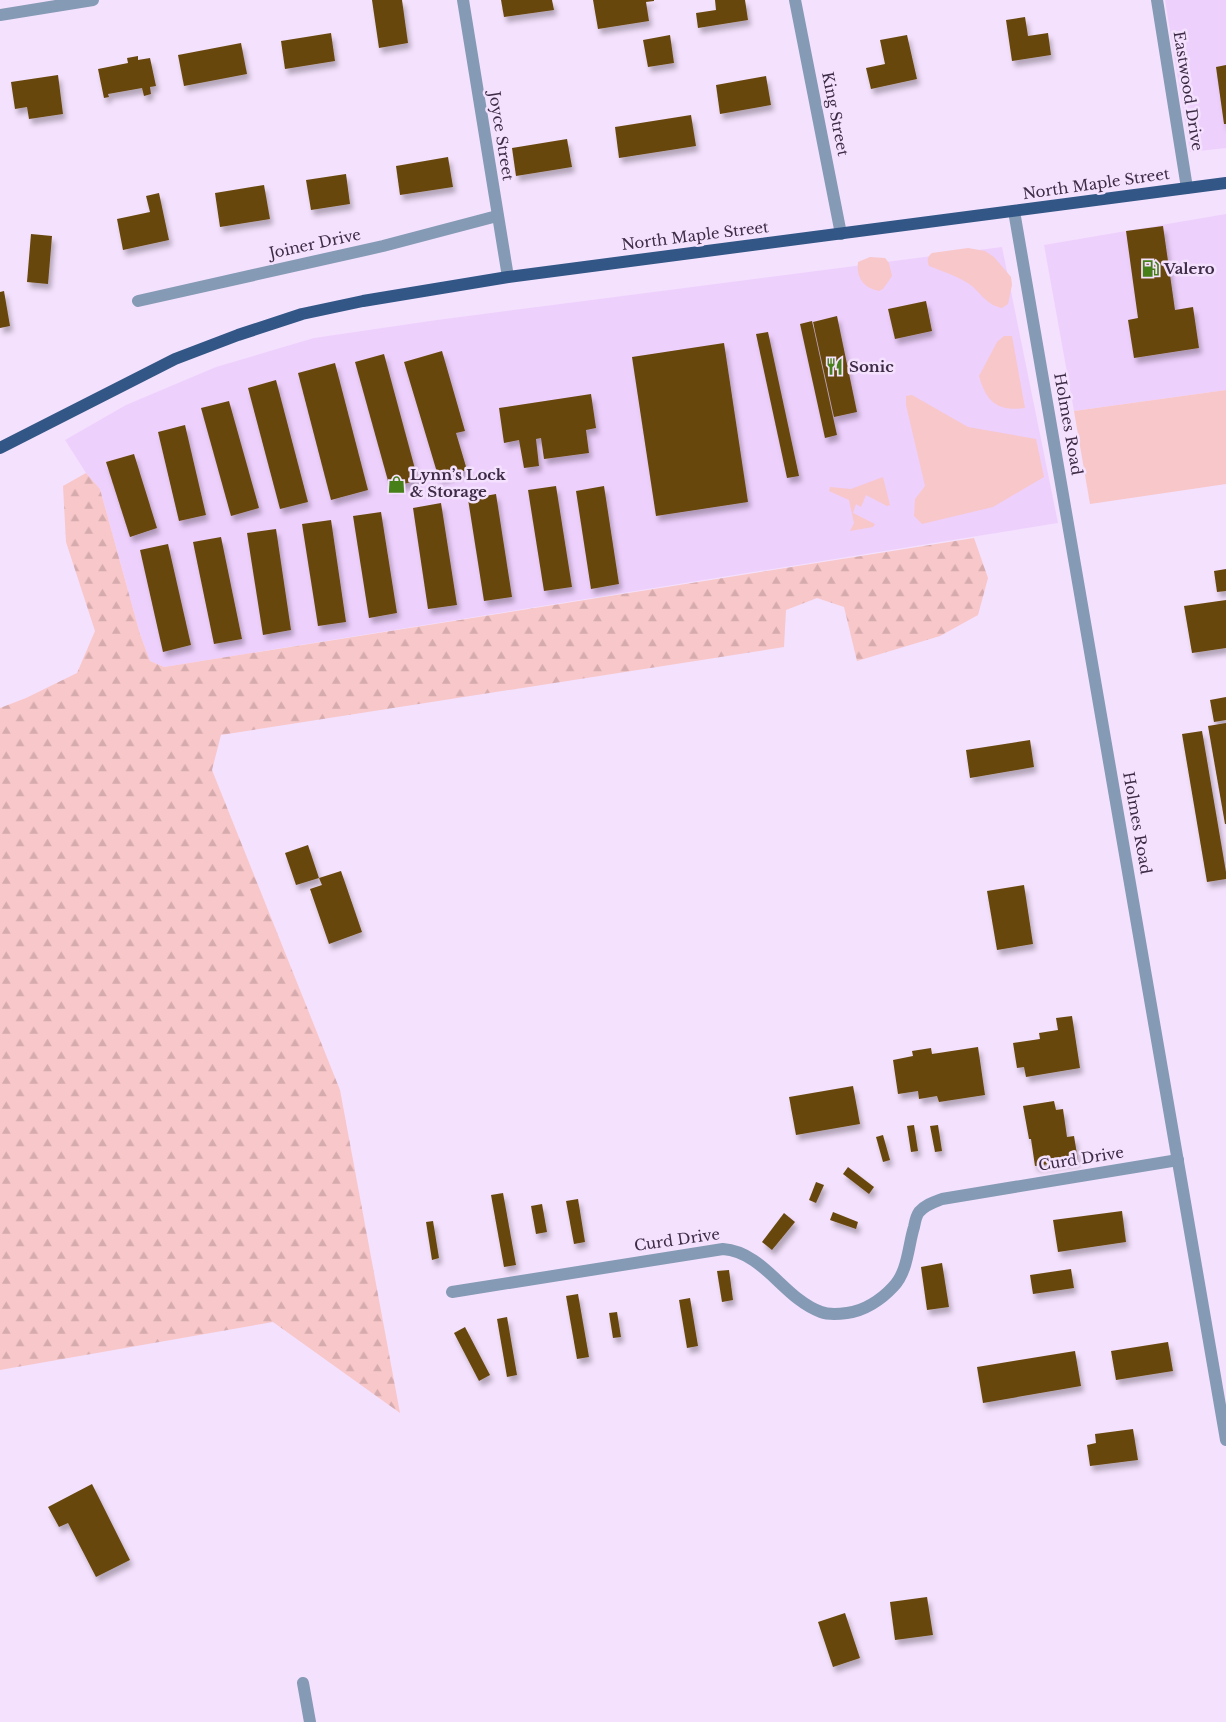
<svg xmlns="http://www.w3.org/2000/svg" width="1226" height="1722" viewBox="0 0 1226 1722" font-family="'Libre Baskerville',serif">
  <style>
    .built { fill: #eed0fd }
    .green { fill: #f8c7c9 }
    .forest { fill: url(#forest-firs) }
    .building { fill: #68470d; filter: url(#shadow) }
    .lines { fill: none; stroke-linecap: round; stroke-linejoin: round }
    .minor { stroke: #859ab5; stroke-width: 12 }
    .major { stroke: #325786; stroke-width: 12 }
    .labels { text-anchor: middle; stroke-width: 5; stroke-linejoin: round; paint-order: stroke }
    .street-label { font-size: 15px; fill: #3e2c47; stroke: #f4e1fd }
    .poi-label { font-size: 15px; font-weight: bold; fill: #3e2c47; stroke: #f4e1fd; text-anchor: start }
  </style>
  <defs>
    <pattern id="forest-firs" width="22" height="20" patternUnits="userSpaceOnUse" patternTransform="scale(1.25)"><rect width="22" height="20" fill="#f8c7c9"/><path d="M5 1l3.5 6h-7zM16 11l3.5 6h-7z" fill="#d6abae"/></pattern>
    <filter id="shadow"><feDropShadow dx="3" dy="5.5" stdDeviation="2.5" flood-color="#0004"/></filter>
  </defs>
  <rect width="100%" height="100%" fill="#f4e1fd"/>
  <g class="built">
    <path d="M 1165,0 L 1226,0 L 1226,148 L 1190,152 Z"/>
    <path d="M 1226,214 L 1226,390 L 1074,411 L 1044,245 Z"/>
    <path d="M 1002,247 L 1058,523 L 164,667 L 150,661 L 140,634 L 100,489 L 86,473 L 65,440 L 126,405 L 216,367 L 314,338 L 437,320 Z"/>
  </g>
  <g class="green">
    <path d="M 968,248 L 985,251 L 994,257 L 1011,277 L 1012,285 L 1008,304 L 1002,308 C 985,305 980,290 966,282 C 954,275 942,271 929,266 C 927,260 927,257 932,253 Z"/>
    <path d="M 870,257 L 885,258 L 889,263 L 892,276 L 883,289 L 879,291 C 864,288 856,278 858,262 Z"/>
    <path d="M 1004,336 L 1012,336 L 1025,408 C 998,412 986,402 979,376 L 997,342 Z"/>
    <path d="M 1226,390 L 1226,484 L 1090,504 L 1074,411 Z"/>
    <path d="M 912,395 L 968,427 L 1036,439 L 1044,477 L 993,507 L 922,524 L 914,516 L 915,499 L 925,486 L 906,405 L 906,396 Z"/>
    <path d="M 883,477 L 890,505 L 887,506 L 866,495 L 861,507 L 856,504 L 853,513 L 875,524 L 873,527 L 850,531 L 854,523 L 849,500 L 829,491 L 830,487 L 851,489 Z"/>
  </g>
  <path class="forest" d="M 86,473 L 100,489 L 140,634 L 150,661 L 164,667 L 974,538 L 988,578 L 978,615 L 940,636 L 857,661 L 844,607 L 817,598 L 786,610 L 784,647 L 221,735 L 212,770 L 340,1090 L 400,1413 L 273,1322 L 0,1370 L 0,708 L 26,698 L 77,673 L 95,631 L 66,542 L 63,486 Z"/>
  <g class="building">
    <path d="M 372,0 L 402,0 L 408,43 L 379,48 Z"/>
    <path d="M 501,0 L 552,0 L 554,10 L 504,17 Z"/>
    <path d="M 593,0 L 654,0 L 654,1 L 646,2 L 649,21 L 598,29 Z"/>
    <path d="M 715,0 L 745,0 L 748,20 L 698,28 L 696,13 L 716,10 Z"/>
    <path d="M 1025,17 L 1028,36 L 1048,33 L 1051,55 L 1012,61 L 1006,20 Z"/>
    <path d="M 331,33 L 335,61 L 285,69 L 281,41 Z"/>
    <path d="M 670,35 L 674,63 L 648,67 L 643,40 Z"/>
    <path d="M 907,35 L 917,79 L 871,89 L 866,68 L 885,64 L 880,40 Z"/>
    <path d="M 241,43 L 247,74 L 184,86 L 178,55 Z"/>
    <path d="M 138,56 L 138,60 L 150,58 L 156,86 L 150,87 L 151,94 L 144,96 L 142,88 L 108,94 L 109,97 L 104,98 L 98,69 L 128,63 L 127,58 Z"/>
    <path d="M 1226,65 L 1226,124 L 1224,124 L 1216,67 Z"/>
    <path d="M 58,75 L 63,114 L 29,119 L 27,107 L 15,109 L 11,82 Z"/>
    <path d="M 766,76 L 771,105 L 720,114 L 716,85 Z"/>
    <path d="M 691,115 L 696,146 L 619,158 L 615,127 Z"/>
    <path d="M 567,139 L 572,167 L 516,176 L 512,148 Z"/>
    <path d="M 448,157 L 453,187 L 400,195 L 396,166 Z"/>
    <path d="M 346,174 L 350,204 L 311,210 L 306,180 Z"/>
    <path d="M 264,185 L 270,219 L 220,227 L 215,193 Z"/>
    <path d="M 159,193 L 169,240 L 123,250 L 117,219 L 150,212 L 146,196 Z"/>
    <path d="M 1163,226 L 1175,310 L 1193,307 L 1199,348 L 1134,358 L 1128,320 L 1138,318 L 1126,231 Z"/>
    <path d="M 31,234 L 52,236 L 48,284 L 27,282 Z"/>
    <path d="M 4,291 L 10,326 L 0,328 L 0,292 Z"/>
    <path d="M 926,301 L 932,331 L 895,339 L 888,309 Z"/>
    <path d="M 837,316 L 857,412 L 834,417 L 813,322 Z"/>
    <path d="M 812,321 L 837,435 L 825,438 L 800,324 Z"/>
    <path d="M 768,332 L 799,476 L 787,478 L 756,334 Z"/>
    <path d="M 724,343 L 748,502 L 656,516 L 632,357 Z"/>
    <path d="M 442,351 L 465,431 L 456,433 L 467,470 L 439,479 L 404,362 Z"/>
    <path d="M 384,354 L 418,480 L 390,488 L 355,362 Z"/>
    <path d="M 335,363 L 368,490 L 331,500 L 298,373 Z"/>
    <path d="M 276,380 L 308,502 L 280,509 L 248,388 Z"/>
    <path d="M 591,394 L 596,428 L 586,430 L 589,453 L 544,459 L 541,438 L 536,439 L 539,466 L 524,468 L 519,440 L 504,443 L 499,408 Z"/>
    <path d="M 229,401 L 259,508 L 231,516 L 201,408 Z"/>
    <path d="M 185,425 L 206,515 L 179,521 L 158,432 Z"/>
    <path d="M 134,454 L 157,528 L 130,537 L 106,462 Z"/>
    <path d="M 556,486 L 572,587 L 544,591 L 528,490 Z"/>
    <path d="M 604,486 L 619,584 L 591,589 L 576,491 Z"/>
    <path d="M 496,494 L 512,597 L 484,601 L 468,499 Z"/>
    <path d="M 441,503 L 457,605 L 428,609 L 413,508 Z"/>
    <path d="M 381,512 L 397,613 L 369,618 L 353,516 Z"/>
    <path d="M 331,520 L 346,622 L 318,626 L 302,524 Z"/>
    <path d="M 276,529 L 291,630 L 263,635 L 247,533 Z"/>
    <path d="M 221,537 L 242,639 L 214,644 L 193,542 Z"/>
    <path d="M 168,544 L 191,645 L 163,652 L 140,550 Z"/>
    <path d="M 1226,569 L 1226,591 L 1217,592 L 1214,571 Z"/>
    <path d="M 1226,600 L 1226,648 L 1192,653 L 1184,606 Z"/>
    <path d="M 1226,697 L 1226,720 L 1214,722 L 1210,700 Z"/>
    <path d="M 1226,723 L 1226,824 L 1225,824 L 1208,726 Z"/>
    <path d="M 1202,731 L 1226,872 L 1226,879 L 1207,882 L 1182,734 Z"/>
    <path d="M 1030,740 L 1034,767 L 970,778 L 966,750 Z"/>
    <path d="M 308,845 L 319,878 L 296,885 L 285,853 Z"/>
    <path d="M 341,871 L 362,932 L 329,944 L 310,889 L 322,885 L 319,878 Z"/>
    <path d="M 1024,885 L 1033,944 L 997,950 L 987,891 Z"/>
    <path d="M 1072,1016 L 1080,1068 L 1026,1077 L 1024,1067 L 1017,1068 L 1013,1043 L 1040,1039 L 1039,1033 L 1058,1030 L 1056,1018 Z"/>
    <path d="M 978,1047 L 985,1095 L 939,1102 L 937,1096 L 919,1099 L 918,1091 L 898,1094 L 893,1060 L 913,1056 L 912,1051 L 931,1048 L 932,1054 Z"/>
    <path d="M 853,1086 L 860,1124 L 796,1135 L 789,1097 Z"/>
    <path d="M 1054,1101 L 1056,1110 L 1063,1109 L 1067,1137 L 1074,1136 L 1078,1160 L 1035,1166 L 1031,1139 L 1029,1139 L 1023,1106 Z"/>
    <path d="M 914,1125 L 918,1151 L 911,1152 L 907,1126 Z"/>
    <path d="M 938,1125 L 942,1151 L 935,1152 L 930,1126 Z"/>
    <path d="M 883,1135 L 890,1160 L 883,1162 L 876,1137 Z"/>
    <path d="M 848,1167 L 874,1187 L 869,1194 L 843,1174 Z"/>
    <path d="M 816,1182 L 824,1185 L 816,1203 L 809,1200 Z"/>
    <path d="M 503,1193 L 516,1265 L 504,1267 L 491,1195 Z"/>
    <path d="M 578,1199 L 585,1242 L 574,1244 L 566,1201 Z"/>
    <path d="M 542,1204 L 547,1232 L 536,1234 L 531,1206 Z"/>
    <path d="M 1122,1211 L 1126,1242 L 1058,1252 L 1053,1220 Z"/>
    <path d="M 833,1212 L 858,1222 L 856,1229 L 830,1220 Z"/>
    <path d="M 784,1213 L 795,1222 L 772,1250 L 762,1242 Z"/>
    <path d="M 433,1221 L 439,1258 L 432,1260 L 426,1222 Z"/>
    <path d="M 942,1263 L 949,1307 L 927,1310 L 921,1267 Z"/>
    <path d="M 1071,1269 L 1074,1288 L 1033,1294 L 1030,1275 Z"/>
    <path d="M 729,1270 L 733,1300 L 722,1302 L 717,1271 Z"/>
    <path d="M 578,1294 L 589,1357 L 577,1359 L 566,1296 Z"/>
    <path d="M 690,1298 L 698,1346 L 687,1348 L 679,1300 Z"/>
    <path d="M 617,1312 L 621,1337 L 613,1338 L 609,1313 Z"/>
    <path d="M 507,1317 L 517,1375 L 507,1377 L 497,1319 Z"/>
    <path d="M 465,1327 L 490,1375 L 479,1381 L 454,1333 Z"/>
    <path d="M 1168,1342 L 1173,1371 L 1116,1380 L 1111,1351 Z"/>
    <path d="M 1075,1351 L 1081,1386 L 983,1403 L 977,1367 Z"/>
    <path d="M 1133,1429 L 1138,1460 L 1090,1466 L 1087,1445 L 1096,1443 L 1095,1434 Z"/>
    <path d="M 92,1484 L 130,1560 L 96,1577 L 68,1523 L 59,1527 L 48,1507 Z"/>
    <path d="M 927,1597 L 933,1635 L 895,1640 L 890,1602 Z"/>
    <path d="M 845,1613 L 860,1658 L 833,1667 L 818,1622 Z"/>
  </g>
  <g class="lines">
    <g class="minor">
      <path d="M 463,0 L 508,277"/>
      <path d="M 795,0 L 841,234"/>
      <path d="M 1157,0 L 1187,188"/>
      <path d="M 0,15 L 93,0"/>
      <path d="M 1014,211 L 1226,1440"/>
      <path d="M 138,301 L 383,246 L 497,216"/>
      <path d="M 452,1292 L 723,1249 C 764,1252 784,1299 821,1312 C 829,1315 839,1314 847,1313 C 864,1311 881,1300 893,1287 C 908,1272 908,1246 914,1227 C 915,1222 916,1216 919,1212 C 925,1205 934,1202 942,1199 L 1178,1160"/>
      <path d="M 303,1683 L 310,1722"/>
    </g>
    <path class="major" d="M 0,448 L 175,359 L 238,335 L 302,314 L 363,301 L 508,277 L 1226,183"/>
  </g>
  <defs>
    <symbol id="fuel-bare" viewBox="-9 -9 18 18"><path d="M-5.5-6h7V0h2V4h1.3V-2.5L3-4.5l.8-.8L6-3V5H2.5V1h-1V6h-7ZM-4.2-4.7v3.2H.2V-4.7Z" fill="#478019" stroke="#f4e1fd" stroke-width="2.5" paint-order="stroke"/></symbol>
    <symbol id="restaurant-bare" viewBox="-9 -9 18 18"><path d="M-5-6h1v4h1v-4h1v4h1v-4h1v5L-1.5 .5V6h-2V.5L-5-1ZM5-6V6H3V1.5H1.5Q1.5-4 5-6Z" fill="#478019" stroke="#f4e1fd" stroke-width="2.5" paint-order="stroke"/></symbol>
    <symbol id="shop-bare" viewBox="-9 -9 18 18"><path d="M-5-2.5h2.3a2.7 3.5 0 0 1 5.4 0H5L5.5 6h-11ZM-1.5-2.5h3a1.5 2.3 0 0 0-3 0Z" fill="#478019" stroke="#f4e1fd" stroke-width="2.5" paint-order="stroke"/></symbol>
  </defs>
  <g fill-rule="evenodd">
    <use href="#fuel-bare" x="1138" y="256" width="25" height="25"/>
    <use href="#restaurant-bare" x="822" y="354" width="25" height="25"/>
    <use href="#shop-bare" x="384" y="472" width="25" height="25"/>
  </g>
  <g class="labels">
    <g class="street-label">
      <text transform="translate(1188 91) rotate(81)" y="5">Eastwood Drive</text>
      <text transform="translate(835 114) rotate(79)" y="5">King Street</text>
      <text transform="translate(501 136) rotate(81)" y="5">Joyce Street</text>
      <text transform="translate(1096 184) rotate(-8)" y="5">North Maple Street</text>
      <text transform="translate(695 236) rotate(-7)" y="5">North Maple Street</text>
      <text transform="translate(315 244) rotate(-12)" y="5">Joiner Drive</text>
      <text transform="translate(1068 424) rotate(80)" y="5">Holmes Road</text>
      <text transform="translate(1137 823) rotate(80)" y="5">Holmes Road</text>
      <text transform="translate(1081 1159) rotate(-9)" y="5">Curd Drive</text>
      <text transform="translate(677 1240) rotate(-8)" y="5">Curd Drive</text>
    </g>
    <g class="poi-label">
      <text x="1164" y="274">Valero</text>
      <text x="849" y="372">Sonic</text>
      <text x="410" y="480">Lynn’s Lock<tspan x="410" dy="17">&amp; Storage</tspan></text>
    </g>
  </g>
</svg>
